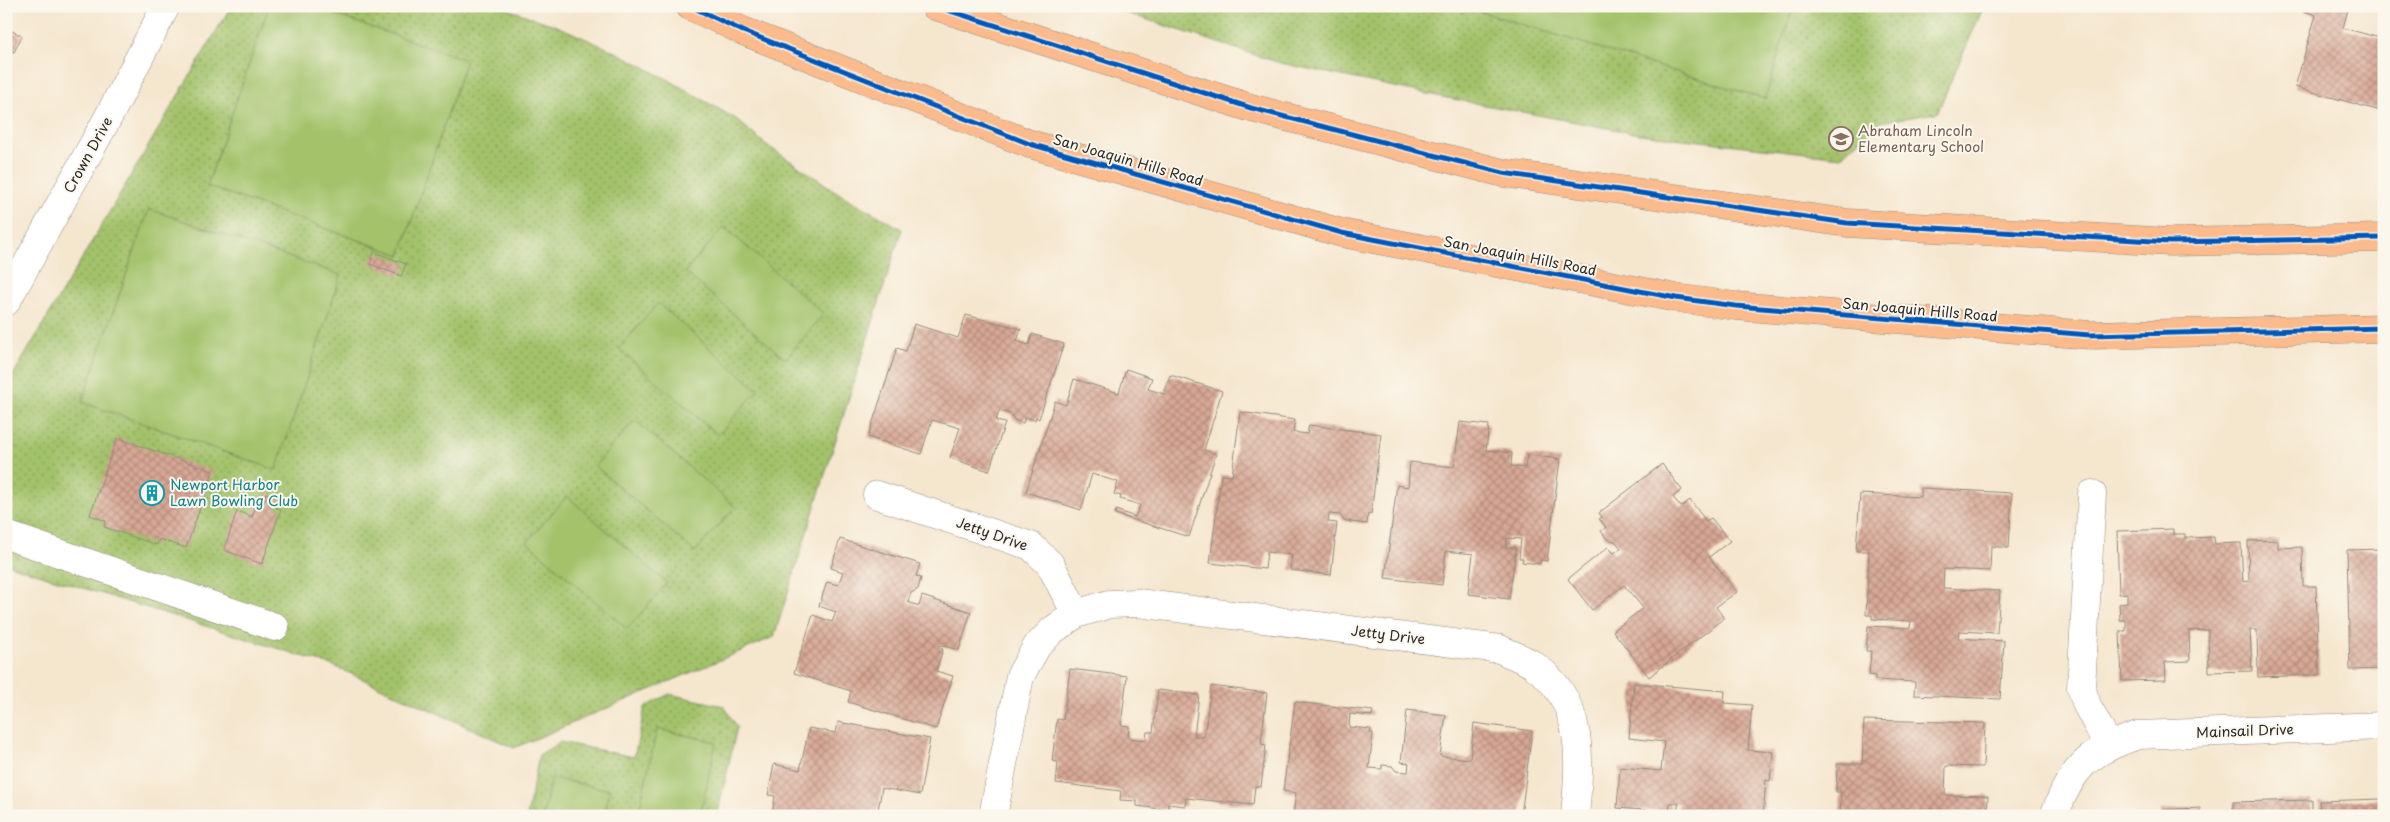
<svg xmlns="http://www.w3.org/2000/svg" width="2390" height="822" viewBox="0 0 2390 822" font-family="'Playpen Sans',sans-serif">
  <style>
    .grass { fill: url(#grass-dots); stroke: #67764b }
    .garden { fill: #a3c26b; stroke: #67764b }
    .building { fill: url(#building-cross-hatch) }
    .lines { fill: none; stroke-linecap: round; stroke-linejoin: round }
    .minor-casing { stroke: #90887c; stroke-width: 29 }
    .major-casing { stroke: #90887c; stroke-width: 29 }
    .minor { stroke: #fff; stroke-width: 28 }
    .major { stroke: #fbbb8d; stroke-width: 28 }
    .cycleway-casing { stroke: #fbf7ec; stroke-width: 8 }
    .cycleway { stroke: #0057b8; stroke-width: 5 }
    .labels { text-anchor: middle; stroke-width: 4; stroke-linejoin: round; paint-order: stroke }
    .education-label { font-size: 14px; fill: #785e54; stroke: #fbf7ec; text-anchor: start }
    .street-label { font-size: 14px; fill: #2b2b2b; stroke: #fbf7ec }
    .culture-label { font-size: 14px; fill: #0d838f; stroke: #fbf7ec; text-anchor: start }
  </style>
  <defs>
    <pattern id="grass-dots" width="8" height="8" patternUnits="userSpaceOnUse" patternTransform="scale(1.25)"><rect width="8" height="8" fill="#a3c26b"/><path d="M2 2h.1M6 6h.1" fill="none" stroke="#859e58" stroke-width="1.8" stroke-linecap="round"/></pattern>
    <pattern id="building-cross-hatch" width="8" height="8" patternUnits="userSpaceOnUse" patternTransform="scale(1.25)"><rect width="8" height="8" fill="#d9a895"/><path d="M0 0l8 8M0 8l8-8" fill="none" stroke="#b0897a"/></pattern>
  </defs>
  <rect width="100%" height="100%" fill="#fbf7ec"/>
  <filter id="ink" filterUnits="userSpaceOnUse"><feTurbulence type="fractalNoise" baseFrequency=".02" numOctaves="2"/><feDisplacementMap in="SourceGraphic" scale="10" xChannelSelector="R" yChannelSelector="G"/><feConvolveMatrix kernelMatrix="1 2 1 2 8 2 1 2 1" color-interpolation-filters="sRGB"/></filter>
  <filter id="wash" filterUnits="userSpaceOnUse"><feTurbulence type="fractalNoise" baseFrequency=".0096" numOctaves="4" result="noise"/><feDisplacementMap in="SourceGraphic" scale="20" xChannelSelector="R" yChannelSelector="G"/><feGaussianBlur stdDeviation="1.12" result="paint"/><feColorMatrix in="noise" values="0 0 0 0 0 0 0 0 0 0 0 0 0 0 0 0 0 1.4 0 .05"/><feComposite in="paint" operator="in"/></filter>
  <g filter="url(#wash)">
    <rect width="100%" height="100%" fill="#f5e6ce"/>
    <g class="grass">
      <path d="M 231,6 L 499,6 L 557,26 L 618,53 L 669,80 L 736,119 L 765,144 L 843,196 L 902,229 L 774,637 L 514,748 L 334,666 L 6,564 L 6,387 Z"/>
      <path d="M 1105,6 L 1984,6 L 1937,113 L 1880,122 L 1841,157 L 1639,134 L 1442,97 L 1280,63 Z"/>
      <path d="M 669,694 L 724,706 L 737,727 L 717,816 L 527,816 L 539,755 L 560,742 L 634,757 L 645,707 Z"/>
    </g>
    <g class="garden">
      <path d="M 269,6 L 310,6 L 466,60 L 400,255 L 207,186 Z"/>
      <path d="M 1462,6 L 1793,6 L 1765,99 Z"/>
      <path d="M 149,209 L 341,275 L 276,470 L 82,402 Z"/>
      <path d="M 724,227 L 824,314 L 785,359 L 685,272 Z"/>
      <path d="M 658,303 L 758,390 L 718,435 L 619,349 Z"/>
      <path d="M 635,420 L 735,507 L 695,552 L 595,466 Z"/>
      <path d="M 567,496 L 667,583 L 627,629 L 527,542 Z"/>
      <path d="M 657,729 L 716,742 L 700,816 L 638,816 Z"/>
      <path d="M 551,778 L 610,790 L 604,816 L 543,816 Z"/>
    </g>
    <g id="blocks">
      <g class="building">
        <path d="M 2288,6 L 2349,6 L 2343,28 L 2384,39 L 2384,112 L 2295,87 L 2316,15 Z"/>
        <path d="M 6,28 L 22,36 L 14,52 L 6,49 Z"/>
        <path d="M 374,252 L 406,264 L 401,276 L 370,264 Z"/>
        <path d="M 966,315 L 1021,329 L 1017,341 L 1029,345 L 1032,334 L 1064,344 L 1039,419 L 1036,417 L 1035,420 L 1025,417 L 1023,423 L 1014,420 L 1011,414 L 999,411 L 996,421 L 1005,423 L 989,471 L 950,458 L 960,428 L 932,420 L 921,454 L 868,437 L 897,348 L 906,351 L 914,324 L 958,338 Z"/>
        <path d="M 1126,369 L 1152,378 L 1148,389 L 1164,394 L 1170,375 L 1222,391 L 1204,450 L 1216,454 L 1189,537 L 1115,514 L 1116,510 L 1135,517 L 1140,505 L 1120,499 L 1121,496 L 1114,494 L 1118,482 L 1092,474 L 1081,510 L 1026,492 L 1055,401 L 1066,405 L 1074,379 L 1119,393 Z"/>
        <path d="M 1240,412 L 1295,420 L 1293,432 L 1307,434 L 1309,425 L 1381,434 L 1371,514 L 1368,514 L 1367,524 L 1344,521 L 1340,515 L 1329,514 L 1328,522 L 1337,523 L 1331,575 L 1290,570 L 1292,555 L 1267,552 L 1265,569 L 1210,563 L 1221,475 L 1232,476 Z"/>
        <path d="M 1460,422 L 1489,425 L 1486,450 L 1512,453 L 1511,466 L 1525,468 L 1527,455 L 1560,459 L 1547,561 L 1541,560 L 1540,564 L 1522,562 L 1523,558 L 1519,558 L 1521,539 L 1507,538 L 1506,547 L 1516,548 L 1509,599 L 1468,594 L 1473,554 L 1446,551 L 1442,585 L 1385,578 L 1397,485 L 1408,487 L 1410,462 L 1454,467 Z"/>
        <path d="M 117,438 L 213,471 L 186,548 L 159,539 L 157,545 L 104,527 L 106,521 L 90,515 Z"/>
        <path d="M 1662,464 L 1682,490 L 1673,497 L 1681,507 L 1690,500 L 1706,521 L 1711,518 L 1730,541 L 1709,557 L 1737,592 L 1716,607 L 1724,618 L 1649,677 L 1613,631 L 1643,608 L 1624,585 L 1592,610 L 1568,579 L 1608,547 L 1614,553 L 1621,548 L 1615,541 L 1607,539 L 1601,531 L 1606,527 L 1599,519 L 1602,517 L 1599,513 Z"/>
        <path d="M 1921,488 L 2012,493 L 2009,548 L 1991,546 L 1990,571 L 1944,569 L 1943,588 L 2000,591 L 1997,633 L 1959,631 L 1958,638 L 2004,641 L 2000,699 L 1914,695 L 1915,682 L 1875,680 L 1875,676 L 1869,675 L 1871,651 L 1866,651 L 1868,626 L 1910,628 L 1911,621 L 1872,619 L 1872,615 L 1866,615 L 1869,551 L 1856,551 L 1860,494 L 1921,497 Z"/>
        <path d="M 266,493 L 280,498 L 276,508 L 281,509 L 262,564 L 224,550 L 237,511 L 252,517 L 257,501 L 263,502 Z"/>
        <path d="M 2173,529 L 2173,534 L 2185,534 L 2185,538 L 2214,537 L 2215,544 L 2241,543 L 2243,582 L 2249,581 L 2248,541 L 2278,540 L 2278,548 L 2302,547 L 2303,586 L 2316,586 L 2319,675 L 2258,677 L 2257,630 L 2250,630 L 2252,671 L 2209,672 L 2208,630 L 2189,631 L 2190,661 L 2165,662 L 2166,680 L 2122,681 L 2120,631 L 2126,631 L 2126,620 L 2120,620 L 2119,604 L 2127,603 L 2127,593 L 2119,594 L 2117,531 Z"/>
        <path d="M 840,539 L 920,564 L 916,576 L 921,578 L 918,589 L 911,593 L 908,602 L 919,606 L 922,596 L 971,612 L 959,650 L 939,645 L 938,648 L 943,649 L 936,671 L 953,676 L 936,729 L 848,702 L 851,691 L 794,673 L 813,615 L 832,622 L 836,612 L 819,606 L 827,582 L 838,585 L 843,572 L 831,568 Z"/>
        <path d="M 2384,549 L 2384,669 L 2350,670 L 2347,550 Z"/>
        <path d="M 1070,669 L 1127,676 L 1121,725 L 1129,726 L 1128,738 L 1146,740 L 1147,732 L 1153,732 L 1158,690 L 1199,695 L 1194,736 L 1204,737 L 1211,686 L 1267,693 L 1261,744 L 1266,745 L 1261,787 L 1255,786 L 1253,805 L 1186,798 L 1185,806 L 1168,804 L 1168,810 L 1137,806 L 1137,801 L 1120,800 L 1121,791 L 1056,783 L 1058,762 L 1052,761 L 1057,719 L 1063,720 Z"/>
        <path d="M 1634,683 L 1725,691 L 1724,703 L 1752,705 L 1748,750 L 1773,752 L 1770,781 L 1766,780 L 1763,816 L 1676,816 L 1679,803 L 1670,803 L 1669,812 L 1617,808 L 1620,767 L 1661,771 L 1664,742 L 1629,738 Z"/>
        <path d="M 1295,702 L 1373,711 L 1372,716 L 1350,714 L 1349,727 L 1371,729 L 1370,733 L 1373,733 L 1369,768 L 1382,769 L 1382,765 L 1392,766 L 1396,771 L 1408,772 L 1409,763 L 1401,762 L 1407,710 L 1446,715 L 1440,756 L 1470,759 L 1474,723 L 1532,731 L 1521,816 L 1293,816 L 1296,793 L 1283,791 Z"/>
        <path d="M 1864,720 L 1985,723 L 1983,767 L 1946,766 L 1945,795 L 1988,796 L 1987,816 L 1840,816 L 1841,792 L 1836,792 L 1837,764 L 1862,764 Z"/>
        <path d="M 838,722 L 930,739 L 920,795 L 882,788 L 877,816 L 772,816 L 775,796 L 768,795 L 774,764 L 800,770 L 809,728 L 836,733 Z"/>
        <path d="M 2381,799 L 2382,816 L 2320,816 L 2319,801 Z"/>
        <path d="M 2312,800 L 2312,816 L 2233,816 L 2233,802 Z"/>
        <path d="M 2200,808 L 2200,816 L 2161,816 L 2161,810 Z"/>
      </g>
    </g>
  </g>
  <g filter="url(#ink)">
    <use href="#blocks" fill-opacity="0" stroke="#90887c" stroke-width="1"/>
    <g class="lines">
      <defs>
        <g id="minor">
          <path d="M 6,302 L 110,114 L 166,6"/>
          <path d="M 2092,494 L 2081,688 L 2087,705 L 2108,745"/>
          <path d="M 877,495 L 1031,546 L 1050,564 L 1076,614"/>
          <path d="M 6,535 L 275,627"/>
          <path d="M 993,816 L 1020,676 L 1037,646 L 1053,630 L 1076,614 L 1109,604 L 1138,603 L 1500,649 C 1510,654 1522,658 1532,664 C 1586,700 1580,760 1575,816"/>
          <path d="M 2054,816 C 2072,767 2088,752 2138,735 L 2384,726"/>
        </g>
        <g id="major">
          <path d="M 690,6 L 743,31 L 1030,144 L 1342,233 L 1676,298 L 1736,306 L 2090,335 L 2384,328"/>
          <path d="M 935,6 L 1251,108 L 1503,173 L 1847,223 L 2170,242 L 2384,238"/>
        </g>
      </defs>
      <use href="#minor" class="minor-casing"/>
      <use href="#major" class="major-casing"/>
      <use href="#minor" class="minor"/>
      <use href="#major" class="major"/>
      <defs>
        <g id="cycleway">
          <path d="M 690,6 L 743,31 L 1030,144 L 1342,233 L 1676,298 L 1736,306 L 2090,335 L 2384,328"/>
          <path d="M 935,6 L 1251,108 L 1503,173 L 1847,223 L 2170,242 L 2384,238"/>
        </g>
      </defs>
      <use href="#cycleway" class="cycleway-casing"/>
      <use href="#cycleway" class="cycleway"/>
    </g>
  </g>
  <defs>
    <symbol id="school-ring" viewBox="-11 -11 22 22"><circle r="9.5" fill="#fbf7ec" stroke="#8d6e63" stroke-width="1.5"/><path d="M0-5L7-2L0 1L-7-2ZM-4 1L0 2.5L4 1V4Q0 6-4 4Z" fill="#8d6e63"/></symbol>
    <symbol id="building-ring" viewBox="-11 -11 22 22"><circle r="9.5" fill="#fbf7ec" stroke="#0f9aa8" stroke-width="1.5"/><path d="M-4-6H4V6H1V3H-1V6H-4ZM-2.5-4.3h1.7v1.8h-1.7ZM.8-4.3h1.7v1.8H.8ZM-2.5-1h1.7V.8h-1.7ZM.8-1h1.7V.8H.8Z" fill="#0f9aa8"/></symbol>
  </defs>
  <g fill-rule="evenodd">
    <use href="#school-ring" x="1827" y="125" width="28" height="28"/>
    <use href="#building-ring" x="138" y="479" width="28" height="28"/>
  </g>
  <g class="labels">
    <g class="education-label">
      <text x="1858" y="136">Abraham Lincoln<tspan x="1858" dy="16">Elementary School</tspan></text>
    </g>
    <g class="street-label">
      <text transform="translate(88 155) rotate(-61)" y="5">Crown Drive</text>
      <text transform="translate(1128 160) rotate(16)" y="5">San Joaquin Hills Road</text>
      <text transform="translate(1520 256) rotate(11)" y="5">San Joaquin Hills Road</text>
      <text transform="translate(1920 310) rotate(5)" y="5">San Joaquin Hills Road</text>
      <text transform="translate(992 534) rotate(19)" y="5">Jetty Drive</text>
      <text transform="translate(1388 635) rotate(7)" y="5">Jetty Drive</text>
      <text transform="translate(2245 731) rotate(-2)" y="5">Mainsail Drive</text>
    </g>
    <g class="culture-label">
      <text x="170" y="490">Newport Harbor<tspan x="170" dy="16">Lawn Bowling Club</tspan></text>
    </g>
  </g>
  <rect width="2390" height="822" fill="none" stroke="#fbf7ec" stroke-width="25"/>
</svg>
